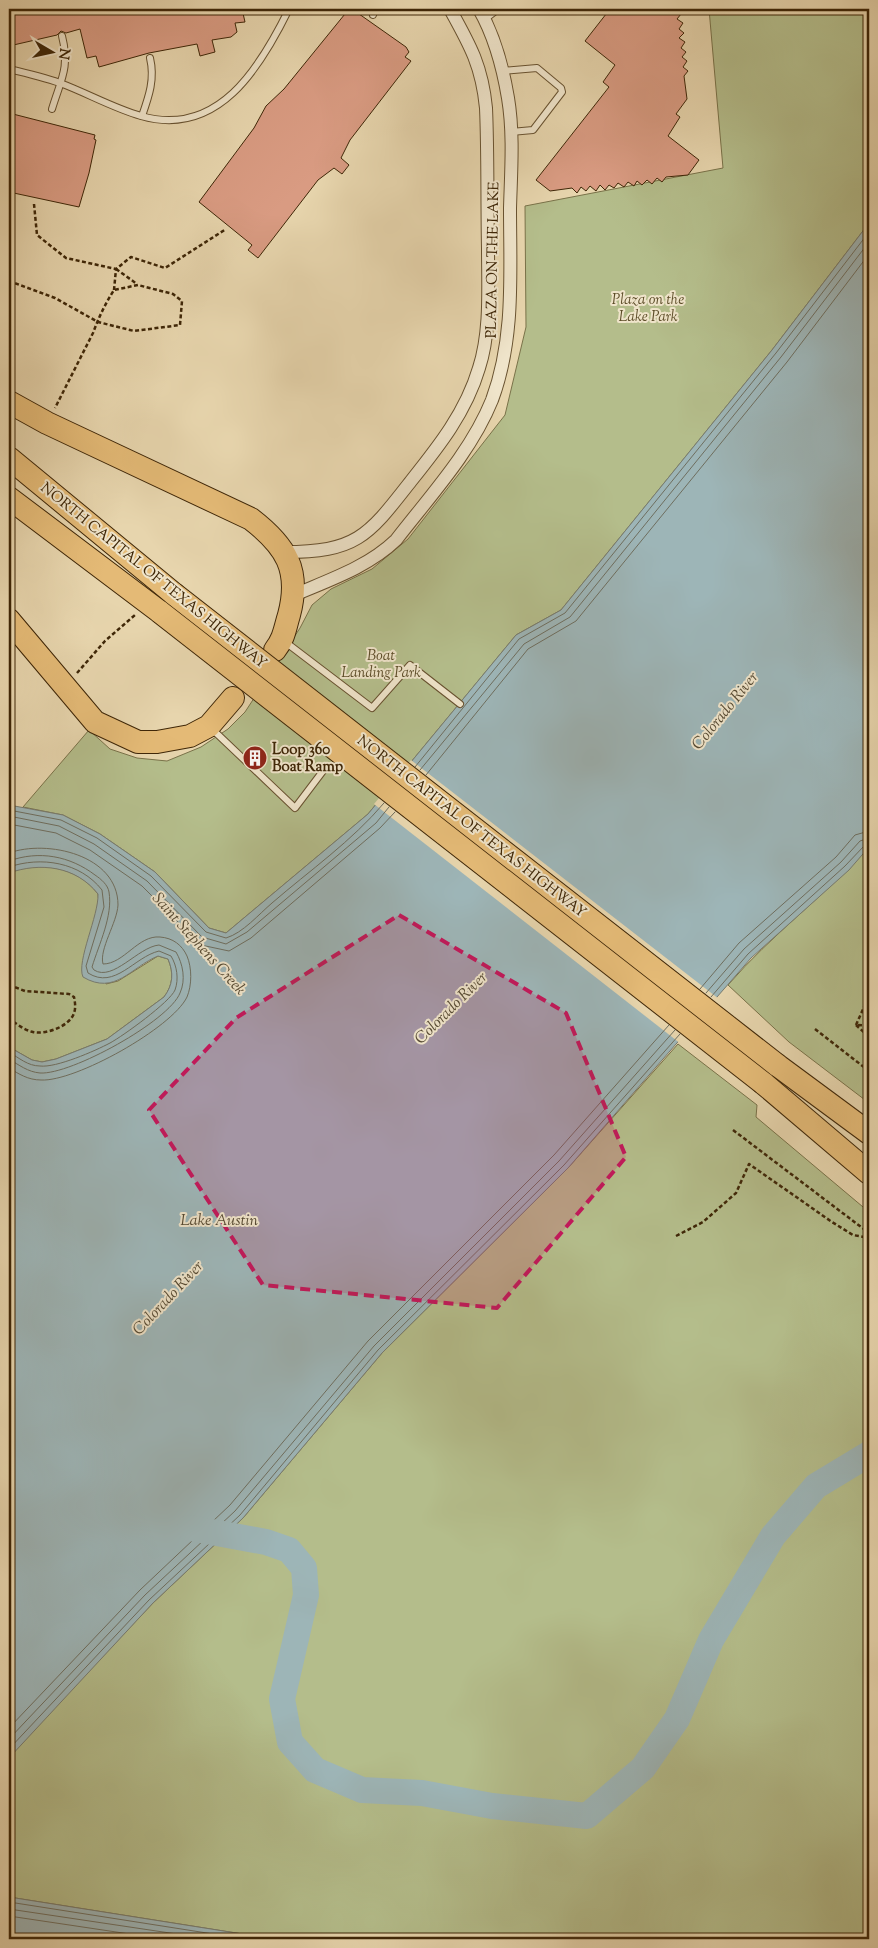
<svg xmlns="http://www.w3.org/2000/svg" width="878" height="1948" viewBox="0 0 878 1948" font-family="'Sorts Mill Goudy',serif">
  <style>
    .green { fill: #b4bd8b; stroke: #797249 }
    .water { fill: #9db5b7; stroke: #777c71 }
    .pier { fill: #e7d5ad }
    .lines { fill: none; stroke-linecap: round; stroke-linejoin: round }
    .shore { stroke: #6e6e5f; stroke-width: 1 }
    .river { stroke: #9db5b7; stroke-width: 26 }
    .building { fill: #d99b82; stroke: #3e2607 }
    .lane-casing { stroke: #685230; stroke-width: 8 }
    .street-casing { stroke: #685230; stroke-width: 14 }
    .highway-casing { stroke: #3e2607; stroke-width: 24 }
    .path { stroke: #3e2607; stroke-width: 2.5; stroke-dasharray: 4 2.5; stroke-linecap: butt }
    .lane { stroke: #efe4ca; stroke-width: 6 }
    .street { stroke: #efe4ca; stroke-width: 12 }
    .highway { stroke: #e4ba76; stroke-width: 22 }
    .highway-bridge-casing { stroke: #3e2607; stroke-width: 24; stroke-linecap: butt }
    .highway-bridge { stroke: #e4ba76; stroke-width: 22 }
    .marked { fill: #c2185b; fill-opacity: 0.2; stroke: #c2185b; stroke-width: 4; stroke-dasharray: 10 6; stroke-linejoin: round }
    .labels { text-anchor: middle; stroke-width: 4; stroke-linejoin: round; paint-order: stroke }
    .street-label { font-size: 15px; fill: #3e2607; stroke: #efe4ca }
    .park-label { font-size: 15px; font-style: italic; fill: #5c4c28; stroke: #efe4ca }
    .poi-label { font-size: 15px; font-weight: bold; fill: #3e2607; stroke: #efe4ca; text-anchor: start }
    .water-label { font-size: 16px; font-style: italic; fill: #564a33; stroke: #efe4ca }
  </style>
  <rect width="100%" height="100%" fill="#e7d5ad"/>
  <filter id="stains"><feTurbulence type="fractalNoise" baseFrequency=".004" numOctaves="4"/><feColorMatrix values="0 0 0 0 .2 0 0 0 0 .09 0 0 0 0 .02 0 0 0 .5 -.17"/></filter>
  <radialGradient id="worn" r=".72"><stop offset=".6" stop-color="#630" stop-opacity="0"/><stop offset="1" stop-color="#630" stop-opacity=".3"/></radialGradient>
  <g class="green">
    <path d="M 709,9 L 869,9 L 869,223 L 772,350 L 561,610 L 516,635 L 368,814 L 226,933 L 209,928 L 155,872 L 100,834 L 63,815 L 23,807 L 89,730 L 110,749 L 137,758 L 167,761 L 201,747 L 228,729 L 245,712 L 300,628 L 312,605 L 331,589 L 372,569 L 408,539 L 505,415 L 526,327 L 525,206 L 723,168 Z"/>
    <path d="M 869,847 L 869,1103 L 789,1042 L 728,985 C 771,935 825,896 869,847 Z"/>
    <path d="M 24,865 C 53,866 79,869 98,894 L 106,984 L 118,981 L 158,956 L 168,959 C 174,973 173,985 164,997 L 107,1039 L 56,1059 L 42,1062 L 32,1060 L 9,1047 L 9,871 Z"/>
    <path d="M 678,1044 L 757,1105 L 756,1117 L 869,1212 L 869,1939 L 274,1939 L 9,1897 L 9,1758 L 16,1748 L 153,1603 L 243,1518 L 382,1353 L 568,1168 Z"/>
  </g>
  <g class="water">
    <path d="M 869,223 L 869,847 L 849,870 L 751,958 L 568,1168 L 382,1353 L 243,1518 L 153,1603 L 9,1758 L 9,1047 L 32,1060 L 42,1062 L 56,1059 L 107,1039 L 164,997 C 173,985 174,973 168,959 L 158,956 C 131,967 115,996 83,977 C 76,962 99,915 98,894 C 76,866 40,862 9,873 L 9,805 L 63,815 L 100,834 L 155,872 L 209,928 L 226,933 L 368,814 L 516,635 L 561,610 L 772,350 Z"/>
    <path d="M 9,1897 L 274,1939 L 9,1939 Z"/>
  </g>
  <path class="pier" d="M 411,760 L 719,999 L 681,1044 L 374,804 Z"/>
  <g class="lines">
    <g class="shore">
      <path d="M 415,767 L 519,639 L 565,613 L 776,353 L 869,232"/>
      <path d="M 420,770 L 524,644 L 570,617 L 781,357 L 869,242"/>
      <path d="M 426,775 L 528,649 L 576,621 L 787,362 L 869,254"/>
      <path d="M 9,810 L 61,820 L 97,838 L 151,876 L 206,932 L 226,938 C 243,933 259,914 272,903 C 309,871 352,841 384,803"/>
      <path d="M 9,816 L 59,826 L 94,844 L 147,881 L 202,937 L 226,944 L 247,932 L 376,823 L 389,807"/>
      <path d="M 9,824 L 56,833 L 90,850 L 142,886 L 201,945 L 229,951 L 251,938 L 380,828 L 395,812"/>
      <path d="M 9,853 C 47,839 118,855 118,905 C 117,923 99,949 103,964 C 124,964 138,935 160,937 C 173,938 182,945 187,956 C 192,968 192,985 187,997 C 172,1028 75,1082 41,1080 C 28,1080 19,1074 9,1068"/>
      <path d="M 9,861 C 39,850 70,856 95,875 C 101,879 108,885 109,892 C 113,916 99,944 92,967 L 94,970 C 113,982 138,947 159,945 L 176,952 C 183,964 186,980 180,993 C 169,1021 71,1075 40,1073 C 28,1072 19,1065 9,1059"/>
      <path d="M 9,867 C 41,856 80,862 102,890 L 104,907 L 86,966 L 88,973 C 115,990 134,957 159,951 L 171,956 C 177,966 179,979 175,990 C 170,1002 123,1036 110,1043 C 95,1051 56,1068 40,1066 C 28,1066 19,1058 9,1052"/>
      <path d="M 700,989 L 739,943 L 836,857 L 855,835 L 869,831"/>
      <path d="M 706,993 L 744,949 L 841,862 L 860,841 L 869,838"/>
      <path d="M 711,997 L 748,954 L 845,866 L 864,846 L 869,845"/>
      <path d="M 9,1728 L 140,1590 L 230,1505 L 368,1341 L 554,1155 L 669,1025"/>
      <path d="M 9,1739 L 145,1595 L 235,1511 L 374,1346 L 559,1161 L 675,1030"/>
      <path d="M 9,1749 L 149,1600 L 240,1515 L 378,1350 L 564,1165 L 680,1034"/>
      <path d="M 9,1902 L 245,1939"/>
      <path d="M 9,1909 L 210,1939"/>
      <path d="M 9,1916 L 163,1939"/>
    </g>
    <path class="river" d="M 190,1528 L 266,1542 L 289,1550 L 304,1568 L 306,1595 L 282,1699 L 290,1742 L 315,1770 L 362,1790 L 422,1793 L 492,1806 L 587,1816 L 643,1768 L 677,1719 L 711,1640 L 773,1536 L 816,1486 L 869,1454"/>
  </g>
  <g class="building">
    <path d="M 9,9 L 242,9 L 245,22 L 235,23 L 237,32 L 231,37 L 212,40 L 215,52 L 200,56 L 197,44 L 149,53 L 99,67 L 96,56 L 87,58 L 80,29 L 66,33 L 61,31 L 57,35 L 9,46 Z"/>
    <path d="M 349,9 L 352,9 L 406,47 L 409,52 L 405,57 L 411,61 L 350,140 L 341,158 L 349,165 L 342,174 L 334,168 L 318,180 L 258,258 L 248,250 L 252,245 L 199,202 L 254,128 L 266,106 L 284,89 Z"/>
    <path d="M 610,9 L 674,9 L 681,14 L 677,19 L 683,23 L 679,29 L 684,33 L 679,38 L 685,42 L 681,48 L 686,52 L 682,57 L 687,61 L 683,67 L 688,71 L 684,76 L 687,99 L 676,114 L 680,117 L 668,136 L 699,160 L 688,175 L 666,177 L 662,182 L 657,178 L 652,184 L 647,180 L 642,185 L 637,181 L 634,186 L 628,182 L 624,187 L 618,183 L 614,188 L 609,185 L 605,190 L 600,185 L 596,191 L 590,186 L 586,191 L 581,187 L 577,193 L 572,188 L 550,191 L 536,180 L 609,87 L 603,82 L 615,65 L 585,41 Z"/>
    <path d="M 9,113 L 95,135 L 94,139 L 96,140 L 89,173 L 79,207 L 9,192 Z"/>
  </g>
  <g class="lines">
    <defs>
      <g id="lane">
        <path d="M 373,15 L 375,9"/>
        <path d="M 485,19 L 498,9"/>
        <path d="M 9,69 C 26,73 43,77 60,83 C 87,93 113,108 141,116 C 218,138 260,68 289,9"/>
        <path d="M 502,71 L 537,68 L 561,88 L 562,92 L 533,130 L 511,132"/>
        <path d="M 52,109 C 61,79 70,68 62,36"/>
        <path d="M 142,116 C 149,96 155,79 150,58"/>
        <path d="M 284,641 L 372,708 L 410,665 L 460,704"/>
        <path d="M 212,729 L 295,808 L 326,767"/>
      </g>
      <g id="street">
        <path d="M 284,552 C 357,552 368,536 411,481 C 439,446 466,412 479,368 C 491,331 488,287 488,248 C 487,201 488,154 486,108 C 482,66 470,45 450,9"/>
        <path d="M 294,595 C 329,580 368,567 396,540 C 430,496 471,452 492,400 C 515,338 510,273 510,208 C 511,172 514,134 508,98 C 503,68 494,35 479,9"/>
      </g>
      <g id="highway">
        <path d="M 9,402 L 47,423 L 251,519 C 286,546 301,570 289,615 C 285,628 284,639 275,650"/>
        <path d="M 9,458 L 174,594"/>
        <path d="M 9,498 L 160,612"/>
        <path d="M 9,620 L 95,722 L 138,742 L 157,742 L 190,736 L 209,726 L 233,698"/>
        <path d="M 777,1065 L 869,1133"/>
        <path d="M 763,1083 L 869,1173"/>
      </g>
    </defs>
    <use href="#lane" class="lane-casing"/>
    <use href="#street" class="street-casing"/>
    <use href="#highway" class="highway-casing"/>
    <g class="path">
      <path d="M 34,204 L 37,235 L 66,258 L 116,269 L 131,257 L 165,268 L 226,229"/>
      <path d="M 116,269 L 137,284"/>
      <path d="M 9,281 L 55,298 L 98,322 L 134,331 L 180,325 L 182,301 L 173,294 L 138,285 L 114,290 C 105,304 99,317 93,333 L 55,408"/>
      <path d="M 114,290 L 116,269"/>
      <path d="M 77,673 L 105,641 L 135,615"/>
      <path d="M 9,985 L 25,991 L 69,994 L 74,997 C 75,1002 76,1008 74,1013 C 70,1026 46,1035 33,1032 C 24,1030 15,1023 9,1018"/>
      <path d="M 856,1025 L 864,1007 L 869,1002"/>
      <path d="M 856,1025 L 869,1037"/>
      <path d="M 858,1025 L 869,1026"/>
      <path d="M 815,1029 L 869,1071"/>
      <path d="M 733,1130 L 869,1233"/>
      <path d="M 676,1236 L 703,1222 L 736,1193 L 749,1164 L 832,1222 L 853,1235 L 869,1238"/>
    </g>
    <use href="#lane" class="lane"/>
    <use href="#street" class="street"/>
    <use href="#highway" class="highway"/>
    <defs>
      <g id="highway-bridge">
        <path d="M 174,594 L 777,1065"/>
        <path d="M 160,612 L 763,1083"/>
      </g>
    </defs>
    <use href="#highway-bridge" class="highway-bridge-casing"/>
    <use href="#highway-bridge" class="highway-bridge"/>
  </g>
  <path class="marked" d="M 399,915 L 566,1013 L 626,1157 L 497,1308 L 263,1285 L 149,1110 L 236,1018 Z"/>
  <defs>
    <symbol id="building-disc" viewBox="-11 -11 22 22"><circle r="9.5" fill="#8f2418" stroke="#efe4ca"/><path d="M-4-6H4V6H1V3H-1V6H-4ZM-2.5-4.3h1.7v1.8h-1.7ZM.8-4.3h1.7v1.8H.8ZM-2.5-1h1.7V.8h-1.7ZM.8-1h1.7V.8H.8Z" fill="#fff"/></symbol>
  </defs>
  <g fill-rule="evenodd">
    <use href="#building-disc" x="241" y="744" width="28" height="28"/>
  </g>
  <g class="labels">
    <g class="street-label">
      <text transform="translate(492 260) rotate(-89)" y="5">PLAZA ON THE LAKE</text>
      <text transform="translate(154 575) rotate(39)" y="5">NORTH CAPITAL OF TEXAS HIGHWAY</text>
      <text transform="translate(472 826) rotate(38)" y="5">NORTH CAPITAL OF TEXAS HIGHWAY</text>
    </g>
    <g class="park-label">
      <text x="648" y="304">Plaza on the<tspan x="648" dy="17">Lake Park</tspan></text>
      <text x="381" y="660">Boat<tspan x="381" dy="17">Landing Park</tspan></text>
    </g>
    <g class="poi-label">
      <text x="272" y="754">Loop 360<tspan x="272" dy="17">Boat Ramp</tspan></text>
    </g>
    <g class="water-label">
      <text transform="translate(724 710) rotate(-51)" y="6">Colorado River</text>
      <text transform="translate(200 943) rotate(48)" y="6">Saint Stephens Creek</text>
      <text transform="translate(450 1007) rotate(-45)" y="6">Colorado River</text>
      <text x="219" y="1225">Lake Austin</text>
      <text transform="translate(167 1297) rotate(-47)" y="6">Colorado River</text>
    </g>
  </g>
  <rect width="878" height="1948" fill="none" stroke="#e7d5ad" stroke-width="30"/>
  <rect x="10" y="10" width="858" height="1928" fill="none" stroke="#3e2607" stroke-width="2.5"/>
  <rect x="15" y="15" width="848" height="1918" fill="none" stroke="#3e2607"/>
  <g transform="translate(52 52) rotate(99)" stroke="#efe4ca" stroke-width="4" paint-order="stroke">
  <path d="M0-4L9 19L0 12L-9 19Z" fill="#3e2607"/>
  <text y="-8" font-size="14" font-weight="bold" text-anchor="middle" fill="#3e2607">N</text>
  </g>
  <rect width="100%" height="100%" filter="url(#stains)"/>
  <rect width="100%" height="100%" fill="url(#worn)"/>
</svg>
